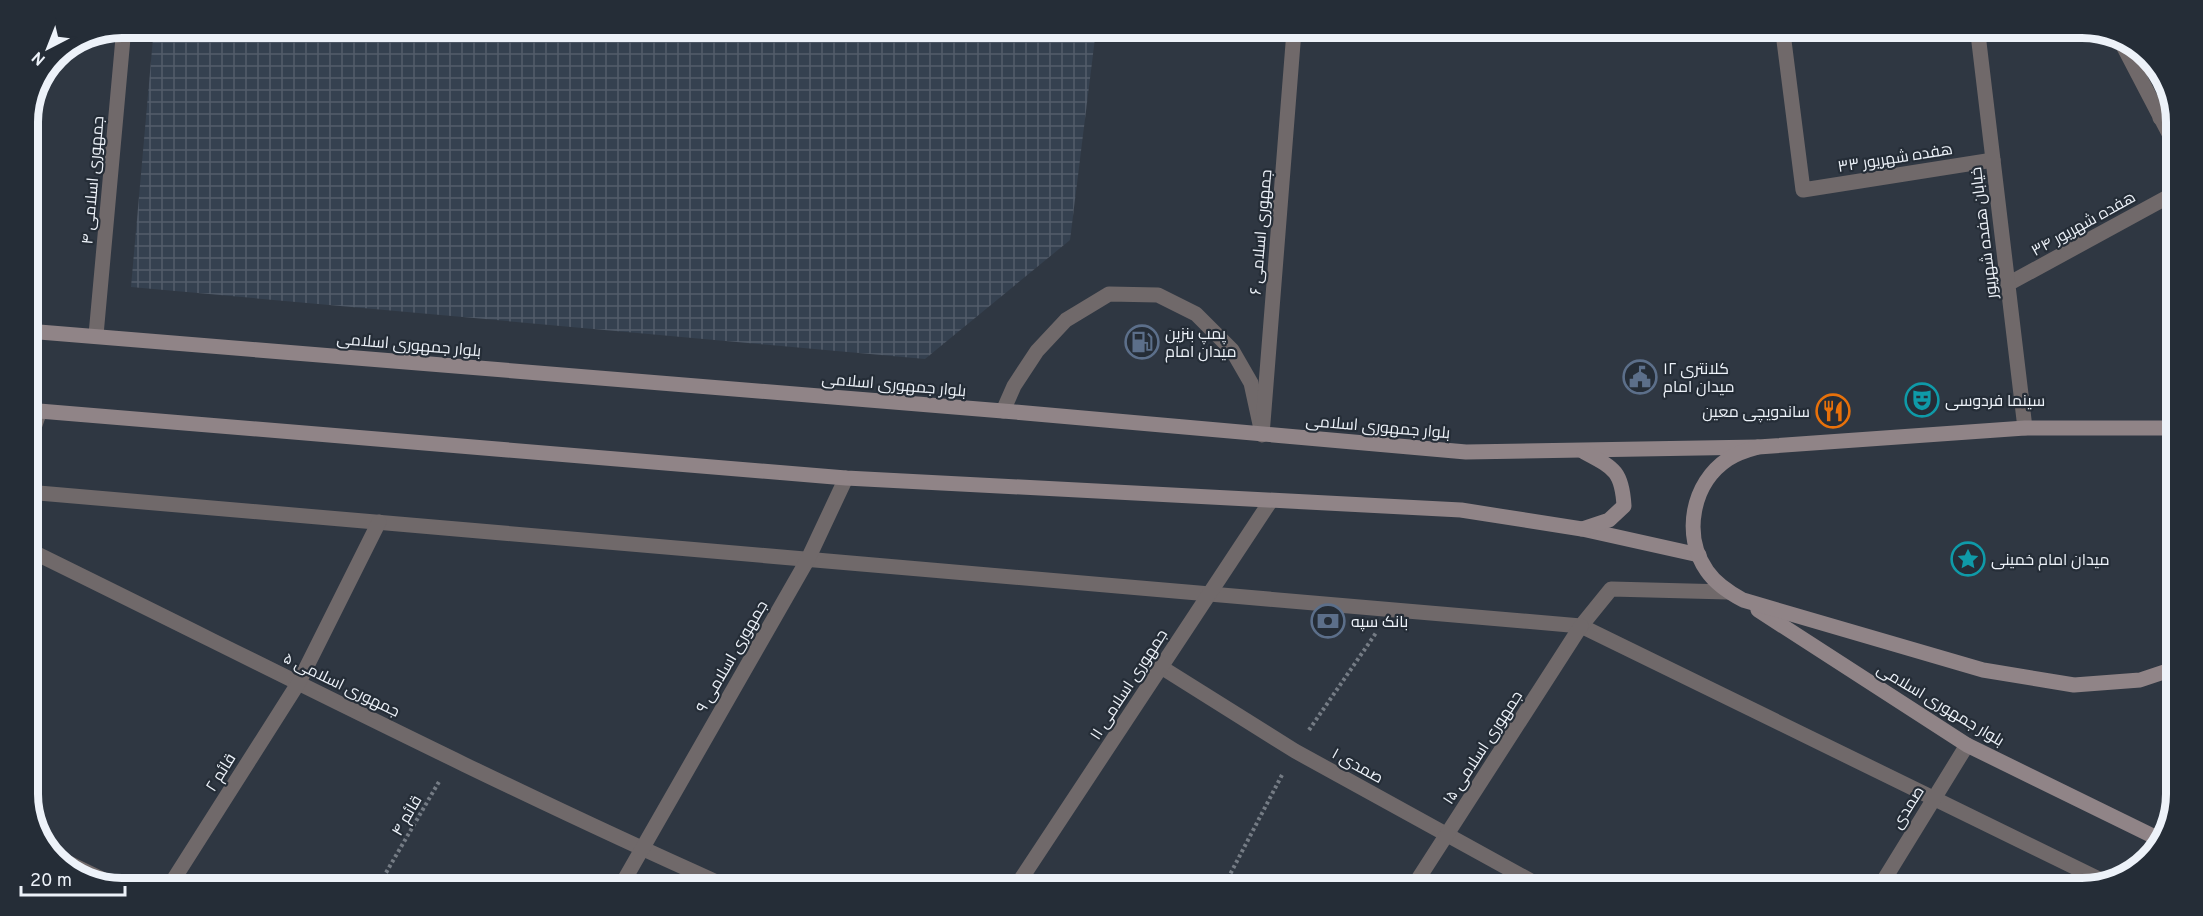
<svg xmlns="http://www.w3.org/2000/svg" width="2203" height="916" viewBox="0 0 2203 916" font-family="Overpass,Cairo,sans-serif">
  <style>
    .industrial { fill: url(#industrial-grid) }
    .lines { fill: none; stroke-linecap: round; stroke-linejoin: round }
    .path { stroke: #757c85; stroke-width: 4; stroke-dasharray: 3 3; stroke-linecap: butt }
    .service { stroke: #70696a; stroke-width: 15 }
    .minor { stroke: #70696a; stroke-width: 15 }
    .tertiary { stroke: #70696a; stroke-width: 15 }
    .secondary { stroke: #908487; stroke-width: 15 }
    .labels { text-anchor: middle; stroke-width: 4.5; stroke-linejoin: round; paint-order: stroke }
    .street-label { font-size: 16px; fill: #edf2f9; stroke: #252d37 }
    .poi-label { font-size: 16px; fill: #edf2f9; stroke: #252d37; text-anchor: start }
    .rim { fill: none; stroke: #edf2f9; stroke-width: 8 }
  </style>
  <defs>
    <pattern id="industrial-grid" width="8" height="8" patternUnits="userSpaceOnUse" patternTransform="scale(1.5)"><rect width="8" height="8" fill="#354150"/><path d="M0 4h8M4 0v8" fill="none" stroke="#535d6a"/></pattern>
  </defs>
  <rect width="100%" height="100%" fill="#2f3742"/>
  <path class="industrial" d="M 154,27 L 1096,30 L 1070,240 L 925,359 L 131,287 Z"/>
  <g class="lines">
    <g class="path">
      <path d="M 1309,730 L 1376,633"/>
      <path d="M 380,883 L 440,780"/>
      <path d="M 1225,884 L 1283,773"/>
    </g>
    <g class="service">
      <path d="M 2117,34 L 2176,147"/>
      <path d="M 2160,118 L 2173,108"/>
      <path d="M 1003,411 L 1014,386 L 1037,351 L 1066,320 L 1109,294 L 1158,295 L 1196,314 L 1232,350 L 1251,383 L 1261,429"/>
      <path d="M 1581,626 L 2105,882"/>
    </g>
    <g class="minor">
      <path d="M 1783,33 L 1803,190 L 1993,160"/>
      <path d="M 2008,284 L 2175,193"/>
      <path d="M 96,335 L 124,27"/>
      <path d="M 1262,435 L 1294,31"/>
      <path d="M 27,447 L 40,411"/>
      <path d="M 27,492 L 1581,626 L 1611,589 L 1728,592"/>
      <path d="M 27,549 C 258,662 487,780 721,884"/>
      <path d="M 1161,667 L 1295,751 L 1542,887"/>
      <path d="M 50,854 L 108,882"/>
      <path d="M 172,882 L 299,682 L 379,522"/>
      <path d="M 622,884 L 808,559 L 846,478"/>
      <path d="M 1017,885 L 1270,502"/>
      <path d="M 1413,887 L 1581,626"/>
      <path d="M 1879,888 L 1967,745"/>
    </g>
    <path class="tertiary" d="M 1978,34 L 2025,428"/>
    <g class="secondary">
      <path d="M 27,331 L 1003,411 L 1466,452 L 1758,447"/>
      <path d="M 27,410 L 846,478 L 1461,510 L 1582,529 L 1699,555"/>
      <path d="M 1582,529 L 1609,520 L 1624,506 C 1622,471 1614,468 1584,452"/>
      <path d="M 1758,610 L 1967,745 L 2161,840"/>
      <path d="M 2170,670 L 2140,680 L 2074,685 L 1983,670 L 1743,600 C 1728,592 1716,584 1707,571 C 1682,535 1692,483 1728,459 C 1737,453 1747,450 1758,447 L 2025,428 L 2164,428 L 2173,432"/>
    </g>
  </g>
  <defs>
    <symbol id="fuel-ring" viewBox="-11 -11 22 22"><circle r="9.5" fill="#252d37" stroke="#5c6f8a" stroke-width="1.5"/><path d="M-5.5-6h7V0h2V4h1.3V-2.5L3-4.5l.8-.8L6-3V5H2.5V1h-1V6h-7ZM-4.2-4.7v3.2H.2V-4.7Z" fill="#5c6f8a"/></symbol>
    <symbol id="civic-ring" viewBox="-11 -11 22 22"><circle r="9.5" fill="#252d37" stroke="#5c6f8a" stroke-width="1.5"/><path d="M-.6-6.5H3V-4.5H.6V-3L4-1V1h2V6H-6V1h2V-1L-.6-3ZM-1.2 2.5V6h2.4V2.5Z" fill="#5c6f8a"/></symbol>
    <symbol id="theatre-ring" viewBox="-11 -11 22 22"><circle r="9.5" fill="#252d37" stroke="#0f9aa8" stroke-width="1.5"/><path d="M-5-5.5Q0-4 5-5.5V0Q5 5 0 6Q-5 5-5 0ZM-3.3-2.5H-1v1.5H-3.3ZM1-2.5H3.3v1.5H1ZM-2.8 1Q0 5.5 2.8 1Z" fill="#0f9aa8"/></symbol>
    <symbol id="restaurant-ring" viewBox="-11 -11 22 22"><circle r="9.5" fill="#252d37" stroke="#e8710a" stroke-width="1.5"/><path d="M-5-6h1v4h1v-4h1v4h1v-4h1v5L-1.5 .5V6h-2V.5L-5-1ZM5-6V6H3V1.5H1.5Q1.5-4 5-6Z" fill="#e8710a"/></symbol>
    <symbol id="sight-ring" viewBox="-11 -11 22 22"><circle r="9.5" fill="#252d37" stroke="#0f9aa8" stroke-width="1.5"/><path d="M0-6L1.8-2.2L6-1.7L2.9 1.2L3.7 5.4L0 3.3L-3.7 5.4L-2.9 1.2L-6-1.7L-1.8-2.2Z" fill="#0f9aa8"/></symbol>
    <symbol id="bank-ring" viewBox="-11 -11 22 22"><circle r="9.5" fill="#252d37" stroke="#5c6f8a" stroke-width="1.5"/><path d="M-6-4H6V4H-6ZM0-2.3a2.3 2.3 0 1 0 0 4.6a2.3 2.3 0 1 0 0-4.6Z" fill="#5c6f8a"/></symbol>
  </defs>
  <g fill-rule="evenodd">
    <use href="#fuel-ring" x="1123" y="323" width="38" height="38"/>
    <use href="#civic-ring" x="1621" y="358" width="38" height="38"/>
    <use href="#theatre-ring" x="1903" y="381" width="38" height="38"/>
    <use href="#restaurant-ring" x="1814" y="392" width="38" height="38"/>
    <use href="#sight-ring" x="1949" y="540" width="38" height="38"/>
    <use href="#bank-ring" x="1309" y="602" width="38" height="38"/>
  </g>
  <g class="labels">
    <g class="street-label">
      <text transform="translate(1895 157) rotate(-9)" y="6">هفده شهریور ۳۳</text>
      <text transform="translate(92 180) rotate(-85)" y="6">جمهوری اسلامی ۴</text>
      <text transform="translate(2083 223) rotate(-29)" y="6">هفده شهریور ۳۴</text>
      <text transform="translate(1260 232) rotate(-85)" y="6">جمهوری اسلامی ۶</text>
      <text transform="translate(1983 233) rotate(-97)" y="6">خیابان هفده شهریور</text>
      <text transform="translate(409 344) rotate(5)" y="6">بلوار جمهوری اسلامی</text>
      <text transform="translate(894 384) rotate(5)" y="6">بلوار جمهوری اسلامی</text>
      <text transform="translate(1378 426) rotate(5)" y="6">بلوار جمهوری اسلامی</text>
      <text transform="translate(731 656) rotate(-60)" y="6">جمهوری اسلامی ۹</text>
      <text transform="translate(342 684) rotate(26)" y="6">جمهوری اسلامی ۵</text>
      <text transform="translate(1128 684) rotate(-57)" y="6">جمهوری اسلامی ۱۱</text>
      <text transform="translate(1941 704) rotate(31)" y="6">بلوار جمهوری اسلامی</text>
      <text transform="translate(1482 747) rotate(-57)" y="6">جمهوری اسلامی ۱۵</text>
      <text transform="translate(1358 765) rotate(29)" y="6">صمدی ۱</text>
      <text transform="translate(220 772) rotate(-58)" y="6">قائم ۲</text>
      <text transform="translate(1907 807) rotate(-58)" y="6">صمدی</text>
      <text transform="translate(406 815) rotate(-60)" y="6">قائم ۴</text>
    </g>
    <g class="poi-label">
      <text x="1165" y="339">پمپ بنزین<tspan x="1165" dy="18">میدان امام</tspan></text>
      <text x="1663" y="374">کلانتری ۱۲<tspan x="1663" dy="18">میدان امام</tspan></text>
      <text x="1945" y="406">سینما فردوسی</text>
      <text x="1810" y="417" text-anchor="end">ساندویچی معین</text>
      <text x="1991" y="565">میدان امام خمینی</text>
      <text x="1351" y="627">بانک سپه</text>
    </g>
  </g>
  <path d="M0 0H2203V916H0ZM122 38H2082A84 84 0 0 1 2166 122V794A84 84 0 0 1 2082 878H122A84 84 0 0 1 38 794V122A84 84 0 0 1 122 38Z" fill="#252d37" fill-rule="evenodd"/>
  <path class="rim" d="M122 38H2082A84 84 0 0 1 2166 122V794A84 84 0 0 1 2082 878H122A84 84 0 0 1 38 794V122A84 84 0 0 1 122 38Z"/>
  <g transform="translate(48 48) rotate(222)" stroke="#252d37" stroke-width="4.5" paint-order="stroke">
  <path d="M0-4.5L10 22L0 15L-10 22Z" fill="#edf2f9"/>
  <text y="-9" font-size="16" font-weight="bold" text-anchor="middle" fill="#edf2f9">N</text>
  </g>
  <path d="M21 886v9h104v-9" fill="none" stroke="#edf2f9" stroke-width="3"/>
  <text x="30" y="886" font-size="18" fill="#edf2f9" stroke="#252d37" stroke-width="4.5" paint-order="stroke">20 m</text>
</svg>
